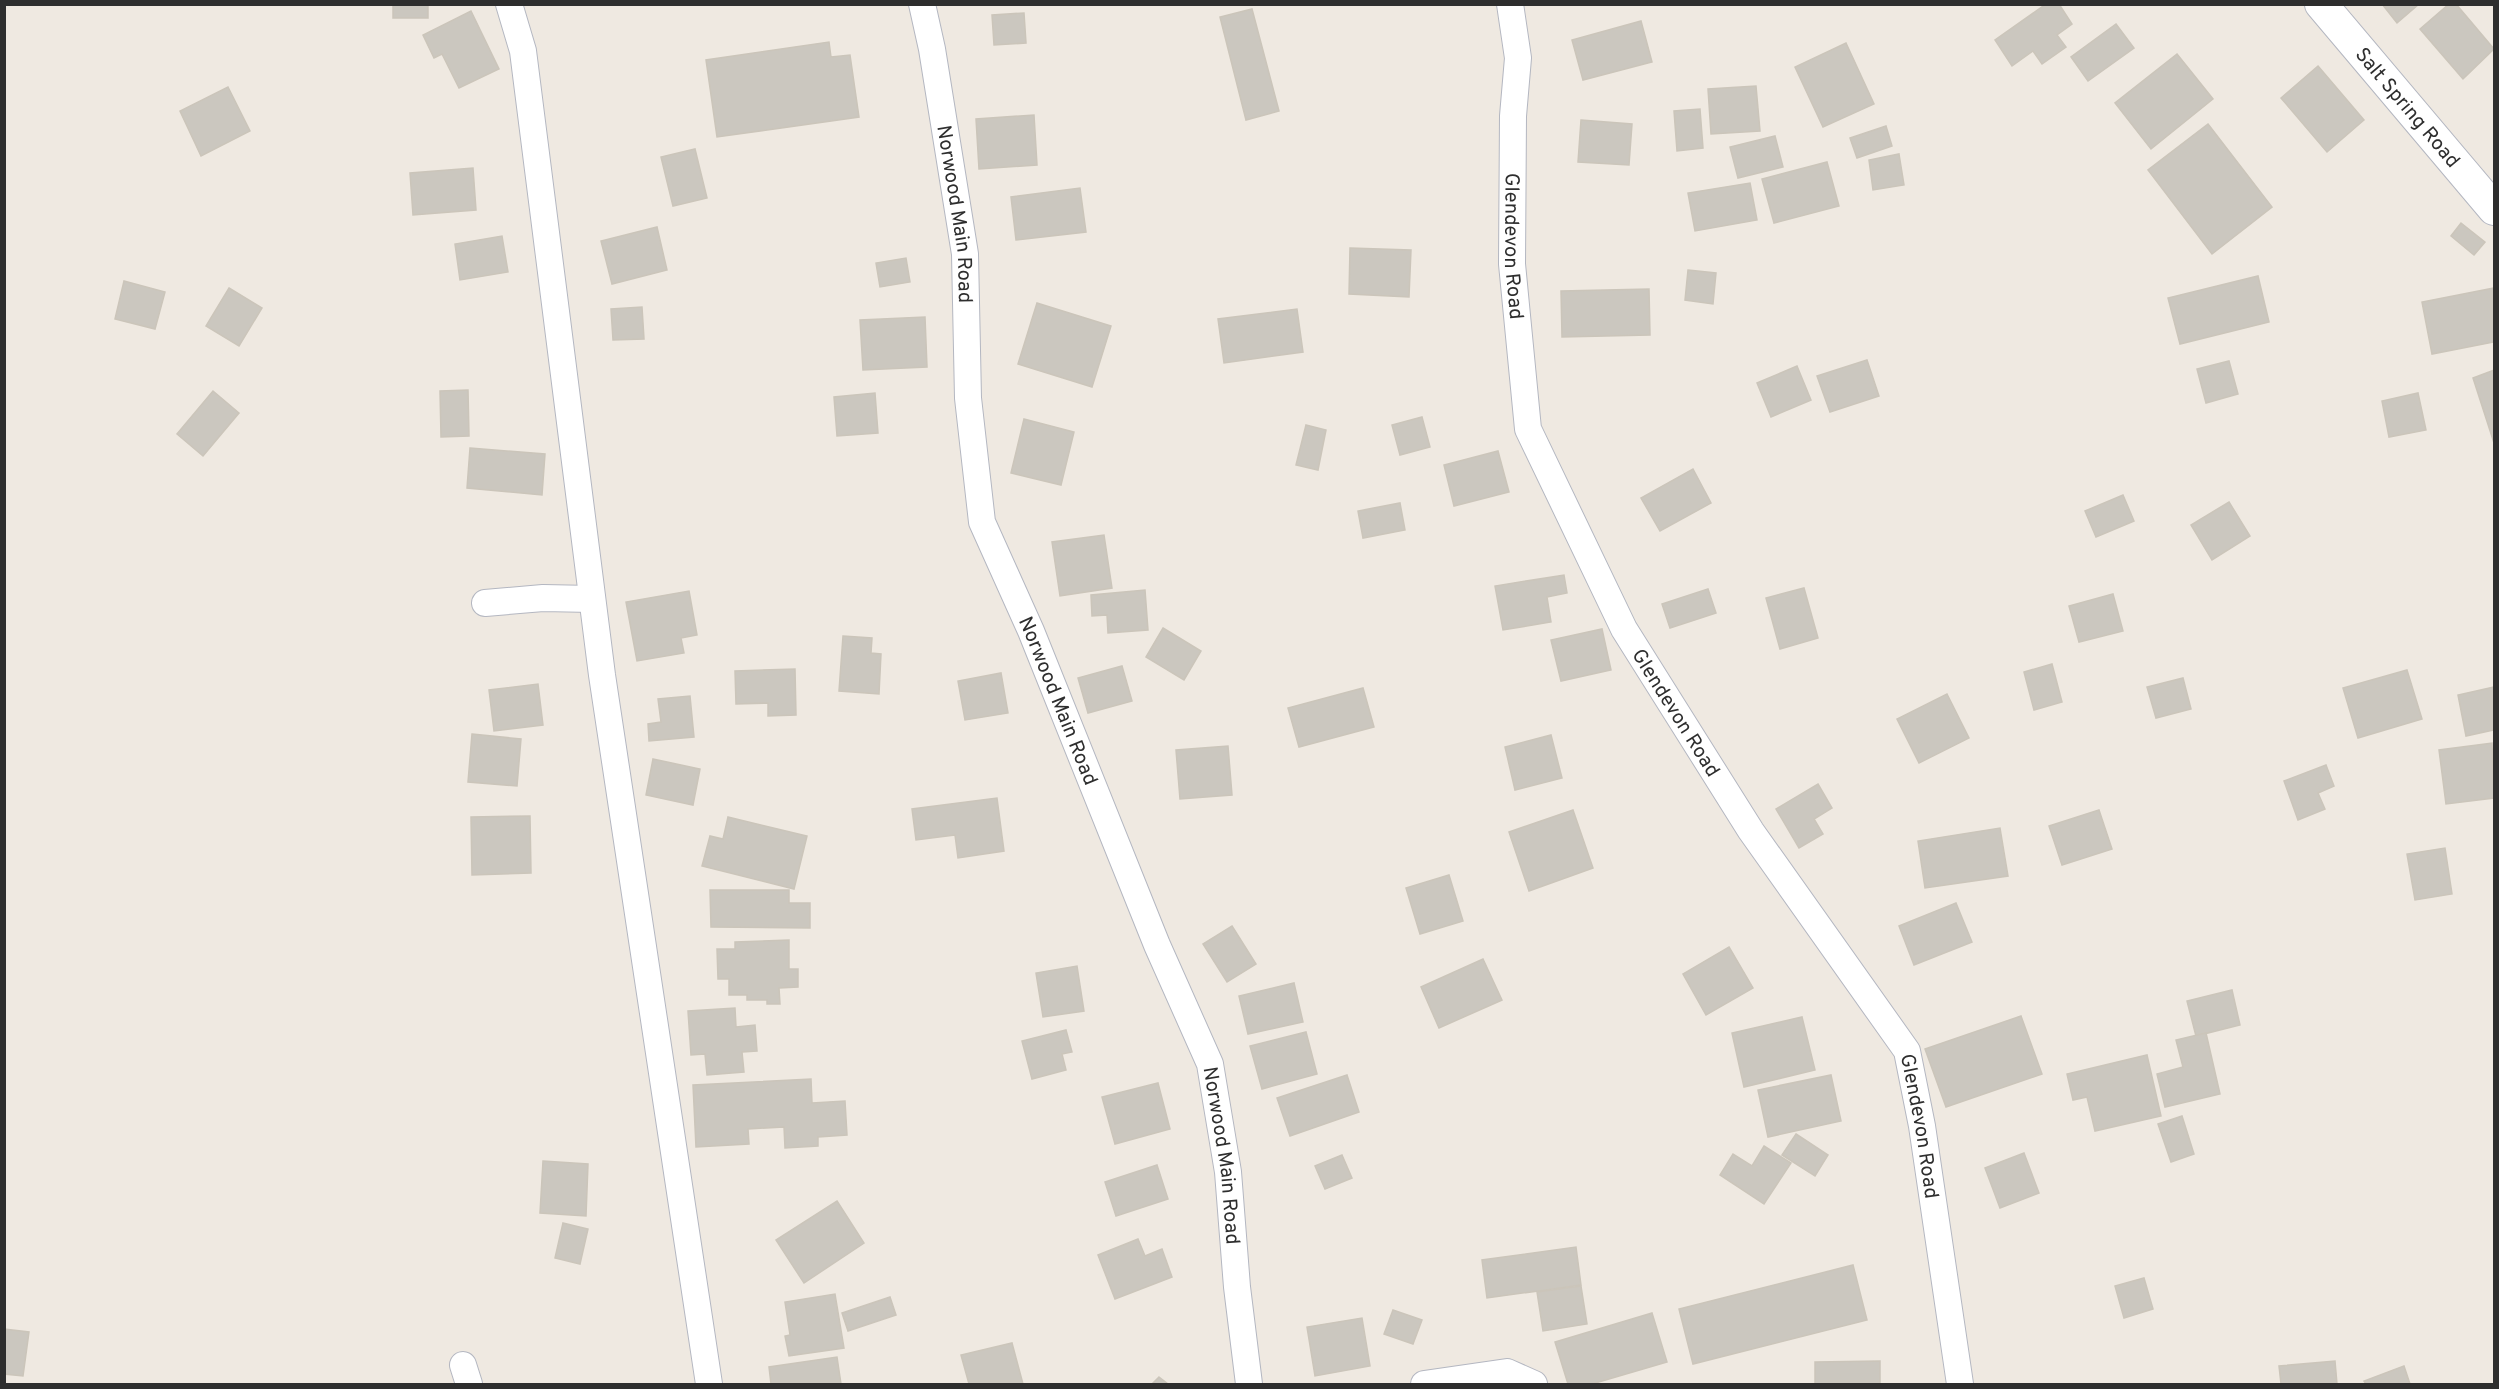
<svg xmlns="http://www.w3.org/2000/svg" width="2499" height="1389" viewBox="0 0 2499 1389" font-family="Overpass,sans-serif">
  <style>
    .building { fill: #cbc7bf; stroke: #cbc5ba; stroke-width: 1.5 }
    .lines { fill: none; stroke-linecap: round; stroke-linejoin: round }
    .minor-casing { stroke: #b4b7c1; stroke-width: 28 }
    .tertiary-casing { stroke: #b4b7c1; stroke-width: 34 }
    .minor { stroke: #fff; stroke-width: 26 }
    .tertiary { stroke: #fff; stroke-width: 32 }
    .labels { text-anchor: middle; stroke-width: 5; stroke-linejoin: round; paint-order: stroke }
    .street-label { font-size: 20px; fill: #2e2e2e; stroke: #fff }
  </style>
  <rect width="100%" height="100%" fill="#efe9e1"/>
  <g class="building">
    <rect x="393" y="4" width="35" height="14"/>
    <path d="M 2046,4 L 2059,4 L 2072,24 L 2057,35 L 2066,47 L 2042,64 L 2033,51 L 2012,66 L 1995,40 Z"/>
    <path d="M 2382,4 L 2419,4 L 2397,23 Z"/>
    <path d="M 2449,4 L 2456,4 L 2494,49 L 2463,79 L 2420,29 Z"/>
    <path d="M 1252,9 L 1279,111 L 1246,120 L 1220,17 Z"/>
    <path d="M 471,11 L 499,69 L 459,88 L 442,54 L 434,58 L 423,35 Z"/>
    <path d="M 1024,13 L 1026,43 L 994,45 L 992,15 Z"/>
    <path d="M 1641,21 L 1652,62 L 1583,80 L 1572,40 Z"/>
    <path d="M 2116,24 L 2134,48 L 2088,81 L 2071,57 Z"/>
    <path d="M 829,42 L 831,57 L 850,55 L 859,117 L 717,137 L 706,60 Z"/>
    <path d="M 1846,43 L 1874,104 L 1823,127 L 1795,67 Z"/>
    <path d="M 2177,54 L 2213,99 L 2151,149 L 2115,103 Z"/>
    <path d="M 2318,66 L 2364,120 L 2327,152 L 2281,98 Z"/>
    <path d="M 1756,86 L 1760,131 L 1711,134 L 1708,89 Z"/>
    <path d="M 228,87 L 250,131 L 201,156 L 180,111 Z"/>
    <path d="M 1700,109 L 1703,148 L 1677,151 L 1674,111 Z"/>
    <path d="M 1034,115 L 1037,165 L 979,169 L 976,119 Z"/>
    <path d="M 1581,120 L 1632,124 L 1629,165 L 1578,162 Z"/>
    <path d="M 2208,124 L 2272,207 L 2212,254 L 2148,170 Z"/>
    <path d="M 1886,126 L 1892,146 L 1857,158 L 1850,138 Z"/>
    <path d="M 1775,136 L 1783,167 L 1738,178 L 1730,147 Z"/>
    <path d="M 695,149 L 707,198 L 673,206 L 661,157 Z"/>
    <path d="M 1899,154 L 1904,185 L 1873,190 L 1869,160 Z"/>
    <path d="M 1827,162 L 1839,206 L 1774,223 L 1762,179 Z"/>
    <path d="M 473,168 L 476,210 L 413,215 L 410,173 Z"/>
    <path d="M 1750,183 L 1757,220 L 1695,231 L 1688,193 Z"/>
    <path d="M 1080,188 L 1086,232 L 1016,240 L 1011,197 Z"/>
    <path d="M 2461,223 L 2485,242 L 2474,255 L 2451,236 Z"/>
    <path d="M 657,227 L 667,270 L 612,284 L 601,241 Z"/>
    <path d="M 502,236 L 508,272 L 460,280 L 455,244 Z"/>
    <path d="M 1350,248 L 1411,250 L 1409,297 L 1349,294 Z"/>
    <path d="M 906,258 L 910,282 L 880,287 L 876,263 Z"/>
    <path d="M 1688,270 L 1716,273 L 1713,304 L 1685,300 Z"/>
    <path d="M 2258,276 L 2269,322 L 2180,344 L 2168,298 Z"/>
    <path d="M 124,281 L 165,292 L 155,329 L 115,319 Z"/>
    <path d="M 229,288 L 262,308 L 239,346 L 206,326 Z"/>
    <path d="M 2494,288 L 2494,342 L 2432,354 L 2422,302 Z"/>
    <path d="M 1649,289 L 1650,335 L 1562,337 L 1561,291 Z"/>
    <path d="M 1037,303 L 1111,326 L 1092,387 L 1018,364 Z"/>
    <path d="M 642,307 L 644,339 L 613,340 L 611,309 Z"/>
    <path d="M 1297,309 L 1303,352 L 1224,363 L 1218,319 Z"/>
    <path d="M 925,317 L 927,367 L 863,370 L 860,320 Z"/>
    <path d="M 1867,360 L 1879,396 L 1830,412 L 1817,376 Z"/>
    <path d="M 2229,361 L 2238,394 L 2206,403 L 2197,369 Z"/>
    <path d="M 1797,366 L 1811,400 L 1771,417 L 1757,383 Z"/>
    <path d="M 2494,370 L 2494,443 L 2473,378 Z"/>
    <path d="M 468,390 L 469,436 L 441,437 L 440,391 Z"/>
    <path d="M 213,391 L 239,413 L 203,456 L 177,434 Z"/>
    <path d="M 875,393 L 878,433 L 837,436 L 834,397 Z"/>
    <path d="M 2418,393 L 2426,430 L 2389,437 L 2382,401 Z"/>
    <path d="M 1422,417 L 1430,447 L 1400,455 L 1392,425 Z"/>
    <path d="M 1024,419 L 1074,432 L 1061,485 L 1011,473 Z"/>
    <path d="M 1306,425 L 1326,430 L 1318,470 L 1296,465 Z"/>
    <path d="M 470,448 L 545,454 L 542,495 L 467,488 Z"/>
    <path d="M 1498,451 L 1509,492 L 1454,506 L 1444,465 Z"/>
    <path d="M 1693,469 L 1711,503 L 1660,531 L 1641,498 Z"/>
    <path d="M 2123,495 L 2134,521 L 2096,537 L 2085,511 Z"/>
    <path d="M 2229,502 L 2250,536 L 2212,560 L 2191,525 Z"/>
    <path d="M 1400,503 L 1405,530 L 1363,538 L 1358,511 Z"/>
    <path d="M 1104,535 L 1112,588 L 1060,596 L 1052,542 Z"/>
    <path d="M 1564,575 L 1567,593 L 1547,597 L 1551,622 L 1503,630 L 1495,586 Z"/>
    <path d="M 1804,588 L 1818,638 L 1780,649 L 1766,598 Z"/>
    <path d="M 1708,589 L 1716,613 L 1670,628 L 1662,604 Z"/>
    <path d="M 1145,590 L 1148,630 L 1108,633 L 1107,615 L 1092,616 L 1091,595 Z"/>
    <path d="M 689,591 L 697,635 L 681,638 L 684,653 L 637,661 L 626,602 Z"/>
    <path d="M 2113,594 L 2123,631 L 2079,642 L 2069,606 Z"/>
    <path d="M 1163,628 L 1201,651 L 1184,680 L 1146,657 Z"/>
    <path d="M 1602,629 L 1611,670 L 1561,681 L 1551,640 Z"/>
    <path d="M 843,636 L 872,638 L 871,653 L 881,654 L 879,694 L 839,691 Z"/>
    <path d="M 2052,664 L 2062,702 L 2034,710 L 2024,672 Z"/>
    <path d="M 1122,666 L 1132,701 L 1088,713 L 1078,678 Z"/>
    <path d="M 795,669 L 796,715 L 768,716 L 768,703 L 736,704 L 735,671 Z"/>
    <path d="M 2407,670 L 2422,719 L 2358,738 L 2343,688 Z"/>
    <path d="M 1001,673 L 1008,713 L 965,720 L 958,681 Z"/>
    <path d="M 2183,678 L 2191,709 L 2156,718 L 2147,687 Z"/>
    <path d="M 538,684 L 543,725 L 494,731 L 489,690 Z"/>
    <path d="M 2494,687 L 2494,730 L 2466,736 L 2458,695 Z"/>
    <path d="M 1363,688 L 1374,727 L 1299,747 L 1288,708 Z"/>
    <path d="M 1947,694 L 1969,738 L 1919,763 L 1897,719 Z"/>
    <path d="M 690,696 L 694,737 L 649,741 L 648,724 L 661,722 L 658,699 Z"/>
    <path d="M 472,734 L 521,739 L 517,786 L 468,782 Z"/>
    <path d="M 1551,735 L 1562,778 L 1515,790 L 1505,747 Z"/>
    <path d="M 2492,743 L 2494,798 L 2446,804 L 2439,750 Z"/>
    <path d="M 1228,746 L 1232,795 L 1180,799 L 1176,750 Z"/>
    <path d="M 653,759 L 700,769 L 693,805 L 646,795 Z"/>
    <path d="M 2326,765 L 2334,786 L 2318,793 L 2325,809 L 2298,820 L 2284,781 Z"/>
    <path d="M 1818,784 L 1832,808 L 1814,819 L 1823,834 L 1799,848 L 1776,809 Z"/>
    <path d="M 997,798 L 1004,851 L 958,858 L 955,835 L 916,840 L 912,809 Z"/>
    <path d="M 1573,810 L 1593,868 L 1529,891 L 1509,832 Z"/>
    <path d="M 2099,810 L 2112,849 L 2062,865 L 2049,826 Z"/>
    <path d="M 530,816 L 531,873 L 472,875 L 471,817 Z"/>
    <path d="M 728,817 L 807,836 L 794,889 L 702,866 L 710,836 L 723,839 Z"/>
    <path d="M 2000,828 L 2008,876 L 1925,888 L 1918,841 Z"/>
    <path d="M 2445,848 L 2452,894 L 2415,900 L 2407,854 Z"/>
    <path d="M 1449,875 L 1463,921 L 1420,934 L 1406,888 Z"/>
    <path d="M 710,890 L 789,890 L 789,903 L 810,903 L 810,928 L 711,927 Z"/>
    <path d="M 1956,903 L 1972,942 L 1914,965 L 1899,926 Z"/>
    <path d="M 1232,926 L 1256,964 L 1227,982 L 1203,944 Z"/>
    <path d="M 789,940 L 789,969 L 798,969 L 798,987 L 779,988 L 780,1004 L 767,1004 L 767,1000 L 747,1000 L 747,995 L 729,995 L 729,979 L 718,979 L 717,949 L 735,949 L 735,942 Z"/>
    <path d="M 1729,947 L 1753,988 L 1706,1015 L 1683,974 Z"/>
    <path d="M 1483,959 L 1502,1000 L 1439,1028 L 1421,987 Z"/>
    <path d="M 1077,966 L 1084,1011 L 1043,1017 L 1036,973 Z"/>
    <path d="M 1294,983 L 1303,1022 L 1248,1034 L 1239,996 Z"/>
    <path d="M 2232,990 L 2240,1025 L 2196,1036 L 2187,1001 Z"/>
    <path d="M 735,1008 L 736,1027 L 755,1025 L 757,1051 L 742,1052 L 744,1072 L 707,1075 L 705,1054 L 691,1055 L 688,1011 Z"/>
    <path d="M 2021,1016 L 2042,1074 L 1946,1107 L 1925,1049 Z"/>
    <path d="M 1802,1017 L 1815,1070 L 1744,1087 L 1732,1033 Z"/>
    <path d="M 1066,1030 L 1072,1052 L 1062,1054 L 1066,1070 L 1032,1079 L 1022,1041 Z"/>
    <path d="M 1306,1032 L 1317,1074 L 1262,1089 L 1250,1046 Z"/>
    <path d="M 2206,1033 L 2220,1094 L 2165,1107 L 2157,1074 L 2183,1067 L 2176,1040 Z"/>
    <path d="M 2147,1055 L 2161,1116 L 2095,1131 L 2087,1097 L 2073,1100 L 2067,1074 Z"/>
    <path d="M 1347,1075 L 1359,1112 L 1290,1136 L 1277,1098 Z"/>
    <path d="M 1831,1075 L 1841,1121 L 1768,1137 L 1758,1090 Z"/>
    <path d="M 811,1079 L 812,1103 L 845,1101 L 847,1135 L 818,1137 L 818,1146 L 785,1148 L 784,1127 L 748,1129 L 749,1144 L 696,1147 L 693,1085 Z"/>
    <path d="M 1158,1083 L 1170,1129 L 1115,1144 L 1102,1097 Z"/>
    <path d="M 2182,1116 L 2194,1154 L 2171,1162 L 2158,1124 Z"/>
    <path d="M 1796,1134 L 1828,1155 L 1815,1176 L 1782,1155 Z"/>
    <path d="M 1764,1146 L 1791,1163 L 1764,1204 L 1720,1175 L 1733,1154 L 1752,1166 Z"/>
    <path d="M 2024,1153 L 2039,1193 L 2000,1208 L 1985,1168 Z"/>
    <path d="M 1342,1155 L 1352,1178 L 1325,1189 L 1315,1166 Z"/>
    <path d="M 543,1161 L 588,1164 L 586,1216 L 540,1213 Z"/>
    <path d="M 1157,1165 L 1168,1199 L 1116,1216 L 1105,1182 Z"/>
    <path d="M 837,1201 L 864,1243 L 804,1283 L 776,1240 Z"/>
    <path d="M 563,1223 L 588,1229 L 580,1264 L 555,1258 Z"/>
    <path d="M 1138,1239 L 1145,1256 L 1162,1249 L 1172,1277 L 1115,1299 L 1098,1255 Z"/>
    <path d="M 1576,1247 L 1581,1285 L 1487,1298 L 1482,1260 Z"/>
    <path d="M 1853,1265 L 1867,1320 L 1693,1364 L 1679,1309 Z"/>
    <path d="M 2144,1278 L 2153,1309 L 2124,1318 L 2115,1286 Z"/>
    <path d="M 1581,1286 L 1587,1324 L 1543,1331 L 1537,1292 Z"/>
    <path d="M 835,1294 L 844,1348 L 789,1356 L 785,1336 L 790,1335 L 785,1302 Z"/>
    <path d="M 890,1297 L 896,1315 L 848,1331 L 842,1313 Z"/>
    <path d="M 1393,1310 L 1422,1320 L 1413,1344 L 1384,1334 Z"/>
    <path d="M 1652,1313 L 1667,1362 L 1592,1384 L 1568,1384 L 1555,1342 Z"/>
    <path d="M 1362,1318 L 1370,1366 L 1315,1376 L 1307,1327 Z"/>
    <path d="M 4,1329 L 29,1332 L 23,1376 L 4,1374 Z"/>
    <path d="M 1012,1343 L 1023,1384 L 969,1384 L 961,1355 Z"/>
    <path d="M 837,1357 L 841,1384 L 771,1384 L 769,1367 Z"/>
    <path d="M 1880,1361 L 1880,1384 L 1815,1384 L 1815,1362 Z"/>
    <path d="M 2335,1361 L 2337,1384 L 2281,1384 L 2279,1366 Z"/>
    <path d="M 2404,1366 L 2410,1384 L 2366,1384 L 2364,1381 Z"/>
    <path d="M 1159,1377 L 1168,1384 L 1152,1384 Z"/>
  </g>
  <g class="lines">
    <defs>
      <g id="minor">
        <path d="M 509,4 L 523,51 L 602,675 L 709,1384"/>
        <path id="s1" d="M 922,4 L 932,49 L 965,254 L 968,398 L 982,522 L 1031,631 L 1157,945 L 1210,1064 L 1228,1172 L 1237,1287 L 1249,1384"/>
        <path id="s2" d="M 1510,4 L 1518,58 L 1513,116 L 1512,264 L 1528,429 L 1624,629 L 1751,831 L 1907,1051 L 1922,1126 L 1960,1384"/>
        <path d="M 485,603 L 543,598 L 592,599"/>
        <path d="M 463,1365 L 469,1384"/>
        <path d="M 1424,1384 L 1507,1372 L 1534,1384"/>
      </g>
      <g id="tertiary">
        <path id="s3" d="M 2321,4 L 2494,209"/>
      </g>
    </defs>
    <use href="#minor" class="minor-casing"/>
    <use href="#tertiary" class="tertiary-casing"/>
    <use href="#minor" class="minor"/>
    <use href="#tertiary" class="tertiary"/>
  </g>
  <g class="labels">
    <g class="street-label">
      <text dy="7" stroke="none"><textPath href="#s3" startOffset="135">Salt Spring Road</textPath></text>
      <text dy="7" stroke="none"><textPath href="#s1" startOffset="213">Norwood Main Road</textPath></text>
      <text dy="7" stroke="none"><textPath href="#s2" startOffset="243">Glendevon Road</textPath></text>
      <text dy="7" stroke="none"><textPath href="#s1" startOffset="717">Norwood Main Road</textPath></text>
      <text dy="7" stroke="none"><textPath href="#s2" startOffset="747">Glendevon Road</textPath></text>
      <text dy="7" stroke="none"><textPath href="#s2" startOffset="1233">Glendevon Road</textPath></text>
      <text dy="7" stroke="none"><textPath href="#s1" startOffset="1203">Norwood Main Road</textPath></text>
    </g>
  </g>
  <rect width="2499" height="1389" fill="none" stroke="#2e2e2e" stroke-width="12"/>
</svg>
